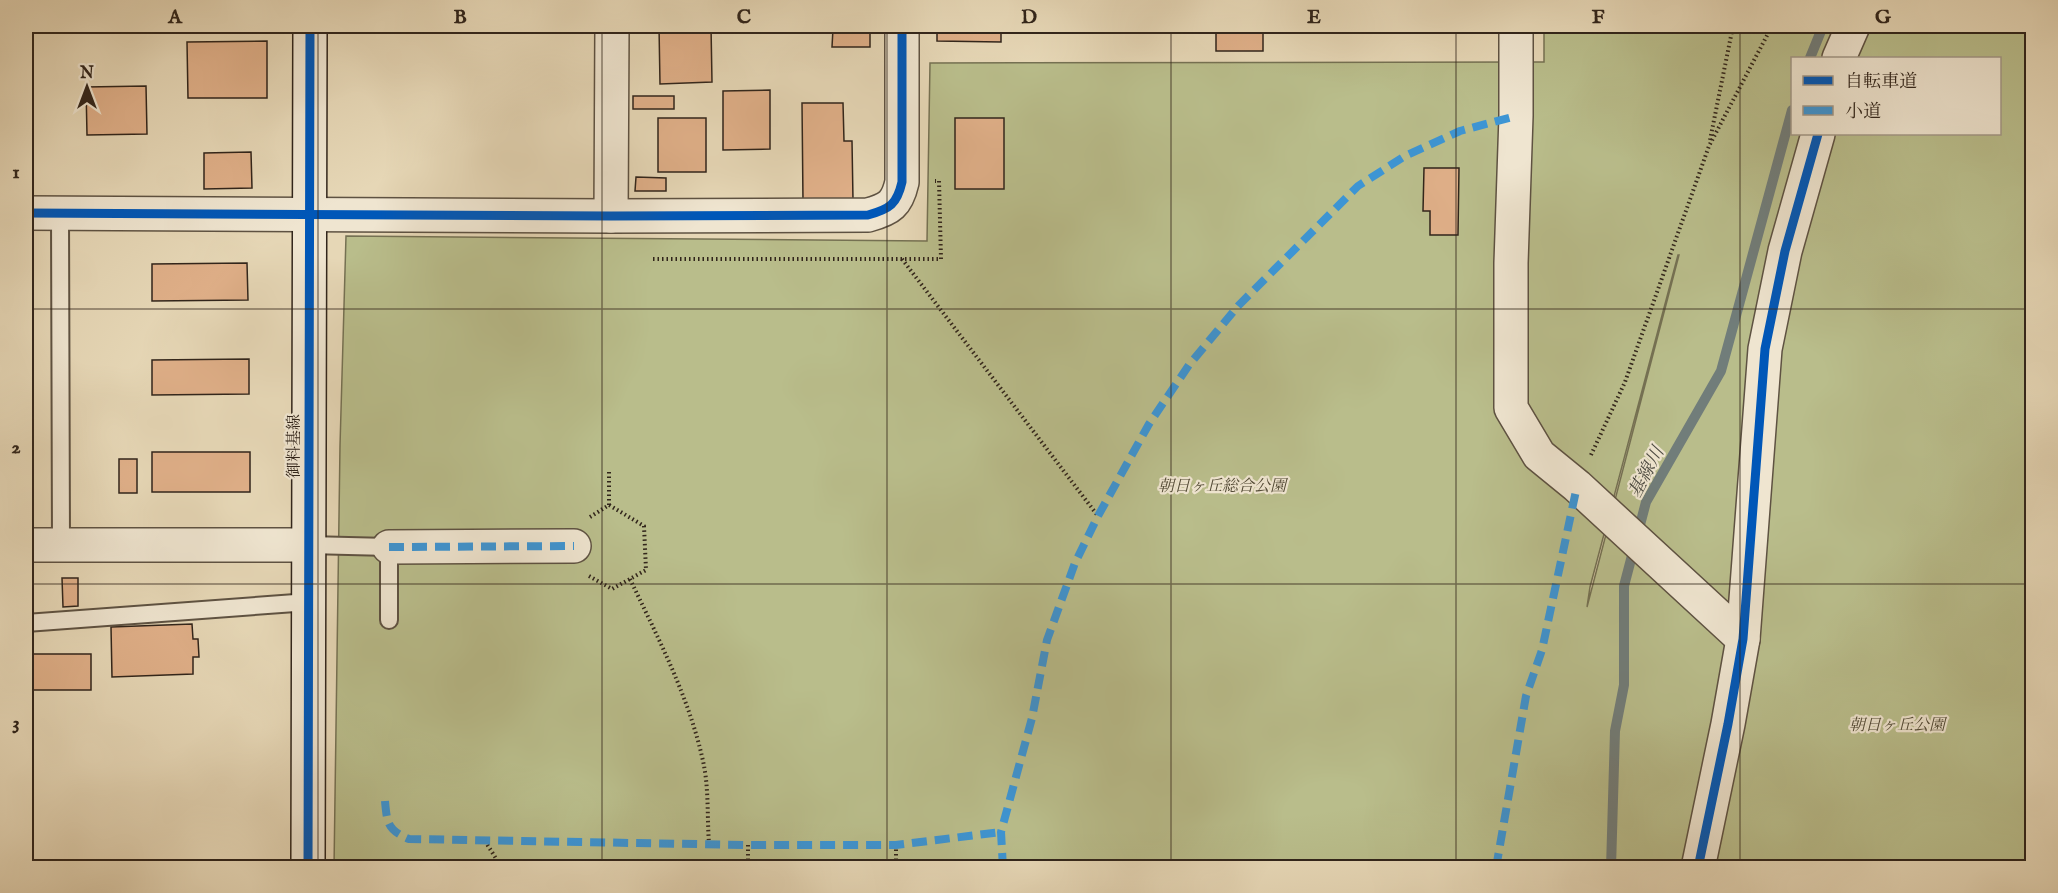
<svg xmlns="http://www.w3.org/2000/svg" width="2058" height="893" viewBox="0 0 2058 893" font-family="'IM FELL English','Noto Serif JP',serif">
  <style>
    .green { fill: #b9bd8b; stroke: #757153; stroke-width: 1.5; fill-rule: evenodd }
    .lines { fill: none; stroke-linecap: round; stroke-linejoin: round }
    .stream { stroke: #717d7a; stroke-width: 10 }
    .building { fill: #dfaf88; stroke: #31251b; stroke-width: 1.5 }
    .lane-casing { stroke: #5e5242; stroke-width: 20 }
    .street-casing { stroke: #5e5242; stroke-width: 36 }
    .secondary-casing { stroke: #31251b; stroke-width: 36 }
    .path { stroke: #31251b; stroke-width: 4; stroke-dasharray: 1.5 3; stroke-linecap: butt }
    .lane { stroke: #efe5d0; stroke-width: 16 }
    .street { stroke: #efe5d0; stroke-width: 33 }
    .secondary { stroke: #efe5d0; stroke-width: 33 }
    .quiet { stroke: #3d95d4; stroke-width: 8; stroke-dasharray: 15 8; stroke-linecap: butt }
    .cycleway-casing { stroke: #efe5d0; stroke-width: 13 }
    .cycleway { stroke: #0057b8; stroke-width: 9 }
    .grid { fill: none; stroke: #31251b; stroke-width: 1.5; stroke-opacity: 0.55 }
    .labels { text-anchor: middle; stroke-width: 4.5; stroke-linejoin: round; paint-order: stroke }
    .street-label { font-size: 16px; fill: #31251b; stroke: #efe5d0 }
    .park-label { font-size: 16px; font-style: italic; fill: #534b37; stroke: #efe5d0 }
    .water-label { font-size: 18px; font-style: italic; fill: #4c4a42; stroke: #efe5d0 }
    .neatline { fill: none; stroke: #31251b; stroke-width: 2 }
    .grid-label { font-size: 20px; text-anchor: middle; font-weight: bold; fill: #31251b }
  </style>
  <rect width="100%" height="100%" fill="#e6d7b6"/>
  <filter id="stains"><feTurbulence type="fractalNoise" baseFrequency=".00333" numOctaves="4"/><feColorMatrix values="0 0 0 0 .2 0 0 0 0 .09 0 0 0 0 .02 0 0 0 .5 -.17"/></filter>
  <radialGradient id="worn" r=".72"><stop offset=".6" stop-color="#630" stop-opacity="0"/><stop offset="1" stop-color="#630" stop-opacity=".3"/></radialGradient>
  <path class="green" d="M 1544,26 L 2032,26 L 2032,867 L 334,868 L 340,446 L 346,236 L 927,241 L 930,63 L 1544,62 ZM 1792,58 L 2000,58 L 2000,134 L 1792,134 ZM 1678,255 L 1679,255 L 1587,607 L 1590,587 Z"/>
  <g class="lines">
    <g class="stream">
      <path d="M 1810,58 L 1823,26"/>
      <path d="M 1611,868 L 1615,731 L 1624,685 L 1624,586 L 1646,502 L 1721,371 L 1792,110"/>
    </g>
  </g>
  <g class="building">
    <path d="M 120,26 L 146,26 L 145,32 L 120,32 Z"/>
    <rect x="188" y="26" width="50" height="3"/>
    <path d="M 659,26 L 711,26 L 712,82 L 660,84 Z"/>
    <rect x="723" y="26" width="46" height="4"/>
    <path d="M 937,26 L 1001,26 L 1001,42 L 937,41 Z"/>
    <path d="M 1010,26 L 1062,26 L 1062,29 Z"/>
    <rect x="1216" y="26" width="47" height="25"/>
    <path d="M 833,29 L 870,29 L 870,47 L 832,47 Z"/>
    <path d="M 267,41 L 267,98 L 188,98 L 187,42 Z"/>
    <path d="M 146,86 L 147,134 L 87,135 L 86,87 Z"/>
    <path d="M 770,90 L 770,149 L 723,150 L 723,91 Z"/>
    <rect x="633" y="96" width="41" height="13"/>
    <path d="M 802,103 L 843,103 L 844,141 L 852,141 L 853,200 L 803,201 Z"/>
    <rect x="658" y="118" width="48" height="54"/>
    <rect x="955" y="118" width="49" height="71"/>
    <path d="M 251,152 L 252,188 L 204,189 L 204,153 Z"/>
    <path d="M 1424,168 L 1459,168 L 1458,235 L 1430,235 L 1430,211 L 1423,211 Z"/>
    <path d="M 636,177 L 666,178 L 666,191 L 635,191 Z"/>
    <path d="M 247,263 L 248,300 L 152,301 L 152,264 Z"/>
    <path d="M 249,359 L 249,394 L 152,395 L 152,360 Z"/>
    <rect x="152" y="452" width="98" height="40"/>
    <rect x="119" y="459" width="18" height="34"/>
    <path d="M 62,578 L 78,578 L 78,606 L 63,607 Z"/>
    <path d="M 192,624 L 193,639 L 198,639 L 199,657 L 193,657 L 193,674 L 112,677 L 111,627 Z"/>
    <rect x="28" y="654" width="63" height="36"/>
  </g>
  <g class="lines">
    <defs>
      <g id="lane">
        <path d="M 60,213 L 61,545"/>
        <path d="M 308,545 L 389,547 L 389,620"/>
        <path d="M 26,623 L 309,602"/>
      </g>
      <g id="street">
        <path d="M 1516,26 L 1516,116 L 1511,263 L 1511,408 L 1539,455 L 1577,486 L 1743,639"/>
        <path d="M 1839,58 L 1853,26"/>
        <path d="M 26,213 L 611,216 L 868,215 C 890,209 897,204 902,182 L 902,26"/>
        <path d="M 611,216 L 612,26"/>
        <path d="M 26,545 L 308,545"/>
        <path d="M 389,547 L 574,546"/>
        <path d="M 1698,868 L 1728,724 L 1743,639 L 1765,349 L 1785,251 L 1818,134"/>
      </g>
      <path id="secondary" d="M 308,868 L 310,26"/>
    </defs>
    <use href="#lane" class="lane-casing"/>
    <use href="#street" class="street-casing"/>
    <use href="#secondary" class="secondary-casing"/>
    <g class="path">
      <path d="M 1710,140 L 1733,26"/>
      <path d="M 653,259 L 941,259 L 939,181 L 935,181"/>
      <path d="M 902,259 L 1098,516"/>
      <path d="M 1591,455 L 1625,382 L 1709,146 L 1772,26"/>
      <path d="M 590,517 L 609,505 L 609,471"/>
      <path d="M 589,576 L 612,589 L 646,570 L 644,526 L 609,505"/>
      <path d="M 630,579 C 658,638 689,697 703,761 C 709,787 707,817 709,844"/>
      <path d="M 485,841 L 502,868"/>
      <path d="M 748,845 L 748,868"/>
      <path d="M 896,845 L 896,868"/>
    </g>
    <use href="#lane" class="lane"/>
    <use href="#street" class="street"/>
    <use href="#secondary" class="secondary"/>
    <g class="quiet">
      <path d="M 389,547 L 574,546"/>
      <path d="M 385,801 C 387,824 388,830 409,839 L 748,845 L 896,845 L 1001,832"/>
      <path d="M 1003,868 L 1001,832 L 1032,718 L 1047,640 L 1075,563 L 1098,516 L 1149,424 L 1189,365 L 1238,306 L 1358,186 L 1405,156 L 1460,131 L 1516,116"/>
      <path d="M 1496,868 L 1526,696 L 1542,650 L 1577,486"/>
    </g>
    <defs>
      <g id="cycleway">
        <path d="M 26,213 L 611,216 L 868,215 C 890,209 897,204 902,182 L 902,26"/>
        <path d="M 308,868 L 310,26"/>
        <path d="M 1698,868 L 1728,724 L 1743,639 L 1765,349 L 1785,251 L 1818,134"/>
      </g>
    </defs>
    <use href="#cycleway" class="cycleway-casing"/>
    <use href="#cycleway" class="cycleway"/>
  </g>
  <path class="grid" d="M 318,26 L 318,868M 602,26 L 602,868M 887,26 L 887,868M 1171,26 L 1171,868M 1456,26 L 1456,868M 1740,26 L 1740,868M 26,309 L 2032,309M 26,584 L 2032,584"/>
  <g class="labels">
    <g class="street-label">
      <text transform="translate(293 446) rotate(-90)" y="6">御料基線</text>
    </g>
    <g class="park-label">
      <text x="1222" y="491">朝日ヶ丘総合公園</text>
      <text x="1897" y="730">朝日ヶ丘公園</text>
    </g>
    <g class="water-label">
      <text transform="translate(1646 472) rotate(-62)" y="6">基線川</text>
    </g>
  </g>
  <rect width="2058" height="893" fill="none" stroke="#e6d7b6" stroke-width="66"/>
  <rect x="1791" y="57" width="210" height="78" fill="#efe5d0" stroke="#a39888" stroke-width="1.5"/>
  <rect x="1803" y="76" width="30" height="9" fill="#0057b8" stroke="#a39888" stroke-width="1.5"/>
  <text x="1845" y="87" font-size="18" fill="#31251b">自転車道</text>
  <rect x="1803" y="106" width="30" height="9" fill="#3d95d4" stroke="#a39888" stroke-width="1.5"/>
  <text x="1845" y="117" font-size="18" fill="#31251b">小道</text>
  <g transform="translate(87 87)" stroke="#efe5d0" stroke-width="4.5" paint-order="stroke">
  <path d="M0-4.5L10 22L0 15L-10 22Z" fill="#31251b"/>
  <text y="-9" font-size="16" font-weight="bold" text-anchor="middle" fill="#31251b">N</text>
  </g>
  <rect x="33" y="33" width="1992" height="827" class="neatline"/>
  <g class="grid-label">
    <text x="175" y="23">A</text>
    <text x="460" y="23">B</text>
    <text x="744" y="23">C</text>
    <text x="1029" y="23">D</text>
    <text x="1314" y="23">E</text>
    <text x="1598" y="23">F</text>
    <text x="1883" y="23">G</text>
    <text x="16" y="178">1</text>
    <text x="16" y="453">2</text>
    <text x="16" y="729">3</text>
  </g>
  <rect width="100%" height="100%" filter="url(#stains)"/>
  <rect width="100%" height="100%" fill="url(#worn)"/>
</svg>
